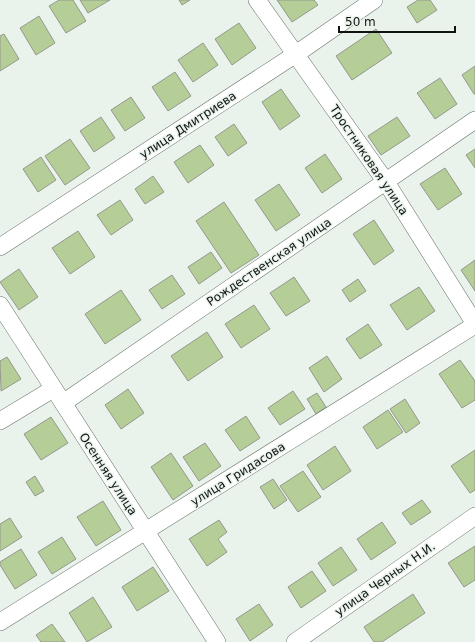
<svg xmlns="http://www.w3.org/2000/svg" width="475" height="642" viewBox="0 0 475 642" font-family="'DejaVu Sans',sans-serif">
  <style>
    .building { fill: #b5cd97; stroke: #94998e }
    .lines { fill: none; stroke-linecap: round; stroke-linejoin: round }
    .minor-casing { stroke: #687169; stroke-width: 18 }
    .minor { stroke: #fff; stroke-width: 17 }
    .labels { text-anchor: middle; stroke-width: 3; stroke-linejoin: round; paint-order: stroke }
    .street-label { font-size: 12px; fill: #0f1310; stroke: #e9f3eb }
  </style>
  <rect width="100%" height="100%" fill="#e9f3eb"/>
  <g class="building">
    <path d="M 59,0 L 73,0 L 86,21 L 66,33 L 49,6 Z"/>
    <path d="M 80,0 L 110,0 L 88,13 Z"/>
    <path d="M 179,0 L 190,0 L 182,5 Z"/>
    <path d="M 277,0 L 314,0 L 318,5 L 292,22 Z"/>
    <path d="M 418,0 L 430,0 L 437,10 L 417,23 L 407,7 Z"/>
    <path d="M 39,16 L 55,43 L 36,55 L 20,28 Z"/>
    <path d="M 239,23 L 256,48 L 232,65 L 215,39 Z"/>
    <path d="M 376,29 L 392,53 L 352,80 L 336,56 Z"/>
    <path d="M 4,34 L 19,59 L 0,71 L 0,36 Z"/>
    <path d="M 203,43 L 218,65 L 193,82 L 178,60 Z"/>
    <path d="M 475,66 L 475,94 L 474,94 L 462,75 Z"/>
    <path d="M 175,72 L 191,96 L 168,111 L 152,87 Z"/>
    <path d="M 440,78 L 457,104 L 435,119 L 417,93 Z"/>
    <path d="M 281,89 L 300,116 L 280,130 L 262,102 Z"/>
    <path d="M 131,97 L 145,118 L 125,131 L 111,110 Z"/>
    <path d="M 101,117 L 115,138 L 94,152 L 80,131 Z"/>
    <path d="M 397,117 L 410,136 L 381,155 L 368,136 Z"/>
    <path d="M 234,124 L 247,143 L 228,156 L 215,137 Z"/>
    <path d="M 70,139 L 90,168 L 65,185 L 45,156 Z"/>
    <path d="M 200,145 L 214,165 L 188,183 L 174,162 Z"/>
    <path d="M 475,149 L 475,168 L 466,155 Z"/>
    <path d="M 325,154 L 342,179 L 322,193 L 305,168 Z"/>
    <path d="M 41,157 L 56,180 L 38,192 L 23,169 Z"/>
    <path d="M 445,168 L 462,194 L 438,210 L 420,184 Z"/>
    <path d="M 153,176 L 164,192 L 145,204 L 135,189 Z"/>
    <path d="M 279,184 L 300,215 L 276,231 L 255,200 Z"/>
    <path d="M 120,200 L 133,220 L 111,235 L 97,215 Z"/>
    <path d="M 224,202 L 259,255 L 231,273 L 196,221 Z"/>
    <path d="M 374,220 L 394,251 L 374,265 L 353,234 Z"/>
    <path d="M 78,231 L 95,257 L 70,274 L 52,248 Z"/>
    <path d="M 211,252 L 222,268 L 199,284 L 188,267 Z"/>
    <path d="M 475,260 L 475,291 L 461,270 Z"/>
    <path d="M 19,269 L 38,297 L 19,310 L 0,282 Z"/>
    <path d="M 172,275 L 185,294 L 162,309 L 149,290 Z"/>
    <path d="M 294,277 L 310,301 L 286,316 L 270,293 Z"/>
    <path d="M 358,279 L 366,291 L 350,302 L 342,290 Z"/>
    <path d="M 419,287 L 435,311 L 407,330 L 390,305 Z"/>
    <path d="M 121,290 L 141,320 L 105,344 L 85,314 Z"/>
    <path d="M 254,305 L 270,329 L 241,348 L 225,324 Z"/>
    <path d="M 368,324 L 382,345 L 360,359 L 346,339 Z"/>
    <path d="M 207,332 L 223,357 L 188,381 L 171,356 Z"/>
    <path d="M 327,356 L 342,379 L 324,392 L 309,368 Z"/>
    <path d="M 7,357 L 21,379 L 1,391 L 0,361 Z"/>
    <path d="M 460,360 L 475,381 L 475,400 L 462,408 L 439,374 Z"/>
    <path d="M 128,389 L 144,413 L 121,429 L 105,405 Z"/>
    <path d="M 293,391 L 305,409 L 280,425 L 268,408 Z"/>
    <path d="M 317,393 L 326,407 L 316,414 L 307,399 Z"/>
    <path d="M 405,399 L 420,423 L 406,433 L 390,409 Z"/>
    <path d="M 388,410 L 403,432 L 377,449 L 363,427 Z"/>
    <path d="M 246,416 L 260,438 L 240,451 L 225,430 Z"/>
    <path d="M 51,417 L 68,443 L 41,460 L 24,434 Z"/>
    <path d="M 205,443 L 221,466 L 199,481 L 183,457 Z"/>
    <path d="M 335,446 L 351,471 L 323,490 L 307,465 Z"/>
    <path d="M 475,450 L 475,490 L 470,493 L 451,466 Z"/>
    <path d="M 171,453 L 193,486 L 173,500 L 151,467 Z"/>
    <path d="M 303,471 L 321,497 L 298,512 L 280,486 Z"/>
    <path d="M 35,476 L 44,491 L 35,496 L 26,482 Z"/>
    <path d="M 273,479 L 287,500 L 274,509 L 260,487 Z"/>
    <path d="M 422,500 L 431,512 L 411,525 L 402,513 Z"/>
    <path d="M 103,501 L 121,530 L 96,546 L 77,517 Z"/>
    <path d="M 10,518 L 22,537 L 0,551 L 0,524 Z"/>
    <path d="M 219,520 L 227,532 L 218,539 L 227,552 L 207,566 L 189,539 Z"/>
    <path d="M 382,522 L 396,543 L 371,560 L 357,539 Z"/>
    <path d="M 62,537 L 76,559 L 52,574 L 38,552 Z"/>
    <path d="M 475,546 L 475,580 L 464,587 L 448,563 Z"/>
    <path d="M 341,547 L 357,570 L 333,586 L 318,563 Z"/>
    <path d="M 21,549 L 37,575 L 15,589 L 0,565 L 0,562 Z"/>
    <path d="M 153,567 L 169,591 L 137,611 L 122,587 Z"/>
    <path d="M 312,571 L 326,591 L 301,608 L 288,587 Z"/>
    <path d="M 413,594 L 425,613 L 382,642 L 374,642 L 364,627 Z"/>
    <path d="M 93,597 L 112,627 L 87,642 L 69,613 Z"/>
    <path d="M 259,604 L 273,625 L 250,641 L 236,619 Z"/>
    <path d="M 52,624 L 65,642 L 41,642 L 36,635 Z"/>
  </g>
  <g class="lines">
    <defs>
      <g id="minor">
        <path d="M 257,0 L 386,182 L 475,324"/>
        <path d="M 0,247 L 296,54 L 374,0"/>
        <path d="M 0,305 L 217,642"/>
        <path d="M 63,403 L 475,120"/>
        <path d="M 0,421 L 53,389"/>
        <path d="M 0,622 L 475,325"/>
        <path d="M 295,642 L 475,516"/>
      </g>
    </defs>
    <use href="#minor" class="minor-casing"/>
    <use href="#minor" class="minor"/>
  </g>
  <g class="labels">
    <g class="street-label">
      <text transform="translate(188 125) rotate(-33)" y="4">улица Дмитриева</text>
      <text transform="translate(369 160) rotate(56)" y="4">Тростниковая улица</text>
      <text transform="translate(269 262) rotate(-34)" y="4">Рождественская улица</text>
      <text transform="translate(108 474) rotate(57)" y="4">Осенняя улица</text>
      <text transform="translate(238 474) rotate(-32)" y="4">улица Гридасова</text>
      <text transform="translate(385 579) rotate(-35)" y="4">улица Черных Н.И.</text>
    </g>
  </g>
  <path d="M339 26v6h116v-6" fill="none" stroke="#0f1310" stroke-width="2"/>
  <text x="345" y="26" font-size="12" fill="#0f1310" stroke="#e9f3eb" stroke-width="3" paint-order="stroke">50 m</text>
</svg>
